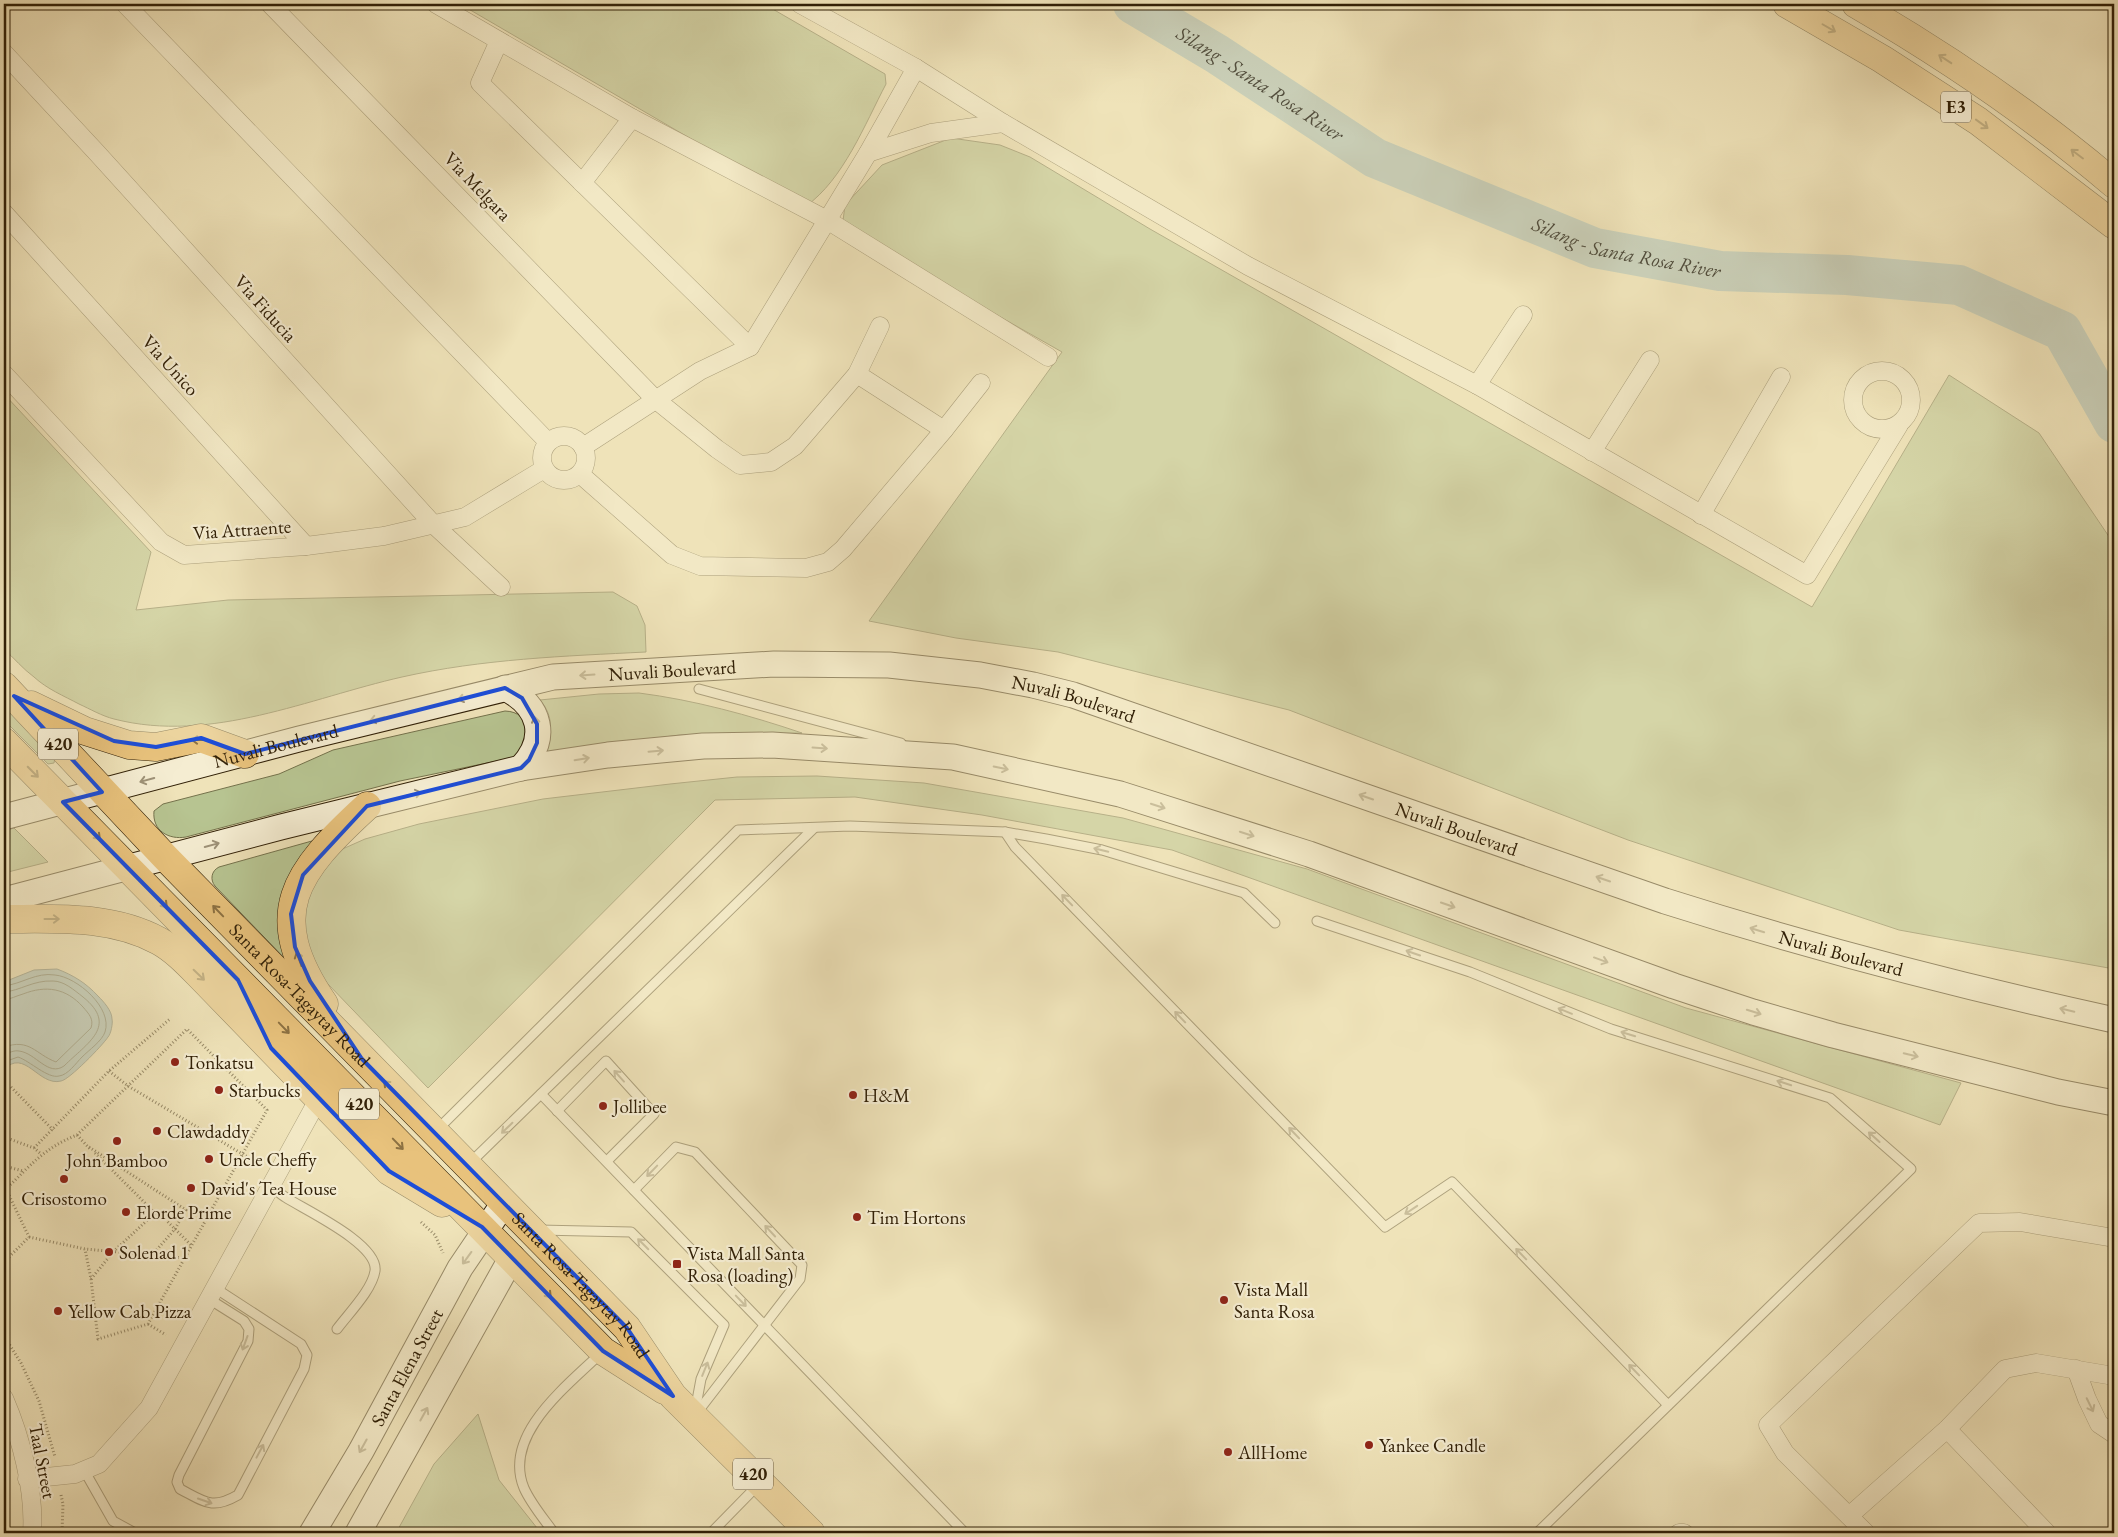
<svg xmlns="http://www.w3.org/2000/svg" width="2118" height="1537" viewBox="0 0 2118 1537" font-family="'EB Garamond',serif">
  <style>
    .green { fill: #b7c491; stroke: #74724c }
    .water { fill: #9fbbba; stroke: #737d72 }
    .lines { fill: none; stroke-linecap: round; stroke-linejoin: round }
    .shore { stroke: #686e60; stroke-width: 1 }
    .river { stroke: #9fbbba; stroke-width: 40 }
    .lane-casing { stroke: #605134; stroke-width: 11 }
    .street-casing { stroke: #605134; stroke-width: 19 }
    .secondary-casing { stroke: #312007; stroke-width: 27 }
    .primary-casing { stroke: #312007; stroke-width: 29 }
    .highway-casing { stroke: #312007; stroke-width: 29 }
    .path { stroke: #312007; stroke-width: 3; stroke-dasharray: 1 2.5; stroke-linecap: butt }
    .lane { stroke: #f5edd2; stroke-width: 9 }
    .street { stroke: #f5edd2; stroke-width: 18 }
    .secondary { stroke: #f5edd2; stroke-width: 25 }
    .primary { stroke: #e8c27c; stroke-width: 28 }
    .highway { stroke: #e8c27c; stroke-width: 28 }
    .oneway { stroke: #8c7142 }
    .oneway2 { stroke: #9d9177 }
    .marked { fill: none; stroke: #1d4ed8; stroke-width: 4; stroke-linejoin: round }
    .poi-dot { fill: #8f2418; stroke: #f5edd2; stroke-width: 2 }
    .labels { text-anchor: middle; stroke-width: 4.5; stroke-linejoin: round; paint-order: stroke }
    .shield { fill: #f5edd2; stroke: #6c5e44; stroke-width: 1 }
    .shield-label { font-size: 18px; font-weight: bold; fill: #312007 }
    .street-label { font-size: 19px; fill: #312007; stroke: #f5edd2 }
    .poi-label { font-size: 19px; fill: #312007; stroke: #f5edd2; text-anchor: start }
    .water-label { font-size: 20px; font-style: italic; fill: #524e3d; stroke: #f5edd2 }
  </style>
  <rect width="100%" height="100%" fill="#efe3b9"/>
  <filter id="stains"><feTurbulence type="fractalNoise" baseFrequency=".004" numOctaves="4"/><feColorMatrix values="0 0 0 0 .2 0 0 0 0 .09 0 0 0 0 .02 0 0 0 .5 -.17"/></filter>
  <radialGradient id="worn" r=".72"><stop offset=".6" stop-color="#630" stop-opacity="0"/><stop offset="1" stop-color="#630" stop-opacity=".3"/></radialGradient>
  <g class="green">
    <path d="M 460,4 L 764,4 L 885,74 L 886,84 C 865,124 843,180 806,206 Z"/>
    <path d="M 951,138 L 1000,145 L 1030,157 L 1150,229 L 1812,607 L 1949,375 L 2039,433 L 2114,544 L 2114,969 L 1899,930 L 1628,840 L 1289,710 L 1058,652 L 956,638 L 869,621 L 1062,352 L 856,235 L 843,221 L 845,205 L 882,165 Z"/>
    <path d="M 4,394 L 151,552 L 136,610 L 228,600 L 613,592 L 637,606 L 645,625 L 646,652 C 565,656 482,659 402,677 C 309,698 211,744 114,719 C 102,716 90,709 79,704 C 64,696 47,689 34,677 C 23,669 14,658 4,649 Z"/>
    <path d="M 639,693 C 694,700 749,715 802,733 L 680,735 L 546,752 C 552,733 554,716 540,700 L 599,694 Z"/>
    <path d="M 4,704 L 55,757 L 54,763 L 48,764 L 4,720 Z"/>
    <path d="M 505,711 C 533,712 527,740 516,757 L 400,781 L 186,837 C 169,840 152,831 154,811 L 163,804 L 279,774 L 333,750 Z"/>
    <path d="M 817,776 L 924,783 L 1123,818 L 1307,869 L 1686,1008 L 1961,1083 L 1940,1125 L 1172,850 L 982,815 L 855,797 L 715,800 L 428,1088 L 327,983 L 309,959 L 300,904 L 338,851 L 365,839 L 419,824 L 543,799 L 670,784 L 737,777 Z"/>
    <path d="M 14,828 L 48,862 L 4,873 L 4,831 Z"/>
    <path d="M 319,839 L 287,961 L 215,886 C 210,880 211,871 219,867 Z"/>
    <path d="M 478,1414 L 499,1480 L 541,1533 L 396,1533 L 434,1464 Z"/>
  </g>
  <path class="water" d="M 57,969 C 73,975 86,983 98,996 C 104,1002 112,1011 112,1019 C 113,1023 111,1034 108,1037 C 103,1045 69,1080 61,1081 C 39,1087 24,1047 4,1070 L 4,982 L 34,970 Z"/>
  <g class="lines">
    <g class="shore">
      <path d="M 4,986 C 22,984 36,972 55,975 C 77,977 113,1008 105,1032 C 102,1041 89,1050 82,1057 C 76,1063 68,1075 59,1076 C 48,1079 30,1061 18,1057 L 4,1062"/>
      <path d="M 4,992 C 20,991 33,980 53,981 C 64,981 74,990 83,997 C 119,1026 87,1043 64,1066 C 48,1077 36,1053 19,1051 C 14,1050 8,1053 4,1055"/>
      <path d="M 4,1000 C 11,999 16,996 23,994 C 46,985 66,988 83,1007 C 89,1014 94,1019 91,1028 L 56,1062 C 35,1054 30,1038 4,1047"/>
    </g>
    <path class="river" id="s1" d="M 1133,4 L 1217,54 L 1375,158 L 1595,248 L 1720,271 L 1847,275 L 1959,285 L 2062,331 L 2114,423"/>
    <defs>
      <g id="lane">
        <path d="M 699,689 L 901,743"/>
        <path d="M 1005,832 L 1015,847 L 1385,1227 L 1452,1182 L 1668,1405"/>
        <path d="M 1317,921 L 1470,972 L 1611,1029 L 1830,1098 L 1911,1169 L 1537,1533"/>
        <path d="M 541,1094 L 965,1533"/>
        <path d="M 557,1111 L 606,1061 L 654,1114 L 607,1161"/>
        <path d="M 437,1130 L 738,830 L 850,826 L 1005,832 L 1046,839 L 1102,850 L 1244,893 L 1275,923"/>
        <path d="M 469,1164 L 814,828"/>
        <path d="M 271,1184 C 275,1189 280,1194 285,1197 C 305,1210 379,1244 375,1271 C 372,1290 349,1313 337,1329"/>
        <path d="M 634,1190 L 676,1147 L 695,1152 L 802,1265 L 800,1279 L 696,1414"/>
        <path d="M 539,1230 L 631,1232 L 724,1325 L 701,1379 L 695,1411"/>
        <path d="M 209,1299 L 244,1321 L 249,1329 L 248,1341 L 179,1475 L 177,1482 L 180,1489 C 205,1502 212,1510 238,1495 L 304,1369 L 307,1355 L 301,1344 L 215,1288"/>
        <path d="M 84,1470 L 113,1521 L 135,1533"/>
        <path d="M 554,1533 C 544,1519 531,1504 524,1488 C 502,1435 567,1386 601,1353"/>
        <path d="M 711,1533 L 758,1485"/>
      </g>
      <g id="street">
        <path d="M 125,4 L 548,442"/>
        <path d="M 270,4 L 655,399 L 717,449 L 740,465 L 771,462 L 795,446 L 857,374 L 880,326"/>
        <path d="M 436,4 L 632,118 L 827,220 L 1048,357"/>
        <path d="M 800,4 L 916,68 L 1003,123 L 1248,266 L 1477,385 L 1807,575 L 1899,425"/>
        <path d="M 499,41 L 480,83 L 750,347"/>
        <path d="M 4,53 L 97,153 L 433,524 L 501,587"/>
        <path d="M 868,153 L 931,133 L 1003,123"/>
        <path d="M 582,183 L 632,118"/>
        <path d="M 4,213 L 306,546"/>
        <circle cx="1882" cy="400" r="29"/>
        <path d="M 4,374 L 161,542 L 184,555 L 306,546 L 384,536 L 465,517 L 544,469"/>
        <path d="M 857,374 L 944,430"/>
        <path d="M 1477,385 L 1523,315"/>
        <circle cx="564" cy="458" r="22"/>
        <path d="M 583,447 L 700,371 L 750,347 L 868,153 L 916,68"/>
        <path d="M 1592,452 L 1650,360"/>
        <path d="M 580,474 L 672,555 L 700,566 L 806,568 L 828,562 L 843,549 L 944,430 L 981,383"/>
        <path d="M 1701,515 L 1781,377"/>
        <path d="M 2076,1369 L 2087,1399 L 2099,1424 L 2114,1434"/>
        <path d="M 4,1398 C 21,1437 35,1491 32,1533"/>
        <path d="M 1947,1429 L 2047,1533"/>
        <path d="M 27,1479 L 75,1474 L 99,1464 L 149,1408 L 319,1098"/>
        <path d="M 1849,1516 L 1947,1429 L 2005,1369 L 2036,1363 L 2114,1376"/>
        <path d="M 1679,1533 L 1684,1533"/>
        <path d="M 1866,1533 L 1785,1453 L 1768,1425 L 1979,1223 L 2020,1222 L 2114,1238"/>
      </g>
      <g id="secondary">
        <path d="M 505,688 C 541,706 549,738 521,768"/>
        <path id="s2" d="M 4,817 L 299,739 L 553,677 L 774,664 L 889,665 L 980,675 L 1033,685 L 1073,695 L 1665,901 C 1813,948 1963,987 2114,1020"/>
        <path d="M 4,900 L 281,827 L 521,768 L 608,755 L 703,746 L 772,745 L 953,757 L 1120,794 L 1309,854 L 1674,986 L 1753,1012 L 1833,1035 L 2058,1092 L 2114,1103"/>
        <path id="s3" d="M 312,1533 L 361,1451 L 460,1268 L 504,1203"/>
        <path d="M 358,1533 L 512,1257"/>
      </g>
      <g id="primary">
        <path id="s4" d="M 4,686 L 165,857 L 627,1328 L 673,1396 L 811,1533"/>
        <path d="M 31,705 L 85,731 L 129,745 L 156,747 L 201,738 L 245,754"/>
        <path d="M 4,742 L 603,1351 L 664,1390"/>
        <path d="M 4,919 C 56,919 111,915 159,941 C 177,951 191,967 205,981 L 389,1171 L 442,1203"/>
        <path d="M 324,1004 C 262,913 295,872 367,806"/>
      </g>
      <g id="highway">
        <path d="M 1787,4 L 1882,59 L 1978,121 L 2114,225"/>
        <path d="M 1856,4 C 1947,57 2034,116 2114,184"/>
      </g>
    </defs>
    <use href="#lane" class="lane-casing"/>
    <use href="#street" class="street-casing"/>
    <use href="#secondary" class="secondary-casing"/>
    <use href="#primary" class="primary-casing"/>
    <use href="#highway" class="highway-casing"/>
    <g class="path">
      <path d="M 109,1071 L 128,1086 L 261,1165"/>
      <path d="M 11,1087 L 53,1130"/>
      <path d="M 77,1135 L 90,1149"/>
      <path d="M 4,1137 L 34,1148 L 41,1154"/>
      <path d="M 89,1147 L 186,1210 L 175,1229 L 153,1254"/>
      <path d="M 34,1148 L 109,1071 L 170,1019"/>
      <path d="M 95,1153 L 155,1213"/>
      <path d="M 4,1166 L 23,1171"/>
      <path d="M 421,1222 L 435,1235 L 443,1253"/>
      <path d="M 29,1237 L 85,1249 L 184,1258"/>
      <path d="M 4,1262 L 29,1237 L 6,1189 C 31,1165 44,1148 77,1135 L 187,1029 L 267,1110 L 148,1324 L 98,1339 L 91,1279 L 85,1249"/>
      <path d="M 91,1279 L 114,1251 L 155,1213 L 159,1213 L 191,1245"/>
      <path d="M 148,1324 L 166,1335"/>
      <path d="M 4,1336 L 21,1363 L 39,1401 L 55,1457"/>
      <path d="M 61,1495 L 63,1504 L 62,1533"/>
    </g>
    <use href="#lane" class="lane"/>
    <use href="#street" class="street"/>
    <use href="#secondary" class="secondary"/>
    <use href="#primary" class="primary"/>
    <use href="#highway" class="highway"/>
  </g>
  <defs><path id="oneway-shaft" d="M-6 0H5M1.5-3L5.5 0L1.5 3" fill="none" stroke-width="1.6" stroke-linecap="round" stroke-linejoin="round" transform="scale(1.25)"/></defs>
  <g class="oneway">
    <use href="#oneway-shaft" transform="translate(1829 28) rotate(30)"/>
    <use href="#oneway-shaft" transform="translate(1945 59) rotate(-147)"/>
    <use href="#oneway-shaft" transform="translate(1982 124) rotate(36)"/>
    <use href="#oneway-shaft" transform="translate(2077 154) rotate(-143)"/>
    <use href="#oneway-shaft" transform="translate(199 740) rotate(-180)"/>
    <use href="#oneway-shaft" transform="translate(33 772) rotate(45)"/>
    <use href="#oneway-shaft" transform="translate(95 834) rotate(45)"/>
    <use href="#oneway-shaft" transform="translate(162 902) rotate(46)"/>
    <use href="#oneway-shaft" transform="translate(218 911) rotate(-134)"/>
    <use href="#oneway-shaft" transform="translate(52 919)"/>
    <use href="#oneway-shaft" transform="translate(299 959) rotate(-110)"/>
    <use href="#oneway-shaft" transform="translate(199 975) rotate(44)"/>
    <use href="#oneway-shaft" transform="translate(284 1028) rotate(46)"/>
    <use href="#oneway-shaft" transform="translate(389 1086) rotate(-135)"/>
    <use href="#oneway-shaft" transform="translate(398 1144) rotate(46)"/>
    <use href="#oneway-shaft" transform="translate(546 1292) rotate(46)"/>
  </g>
  <g class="oneway2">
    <use href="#oneway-shaft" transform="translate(587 675) rotate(176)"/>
    <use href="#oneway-shaft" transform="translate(465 698) rotate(167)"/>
    <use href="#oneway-shaft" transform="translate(377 719) rotate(166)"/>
    <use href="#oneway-shaft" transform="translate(536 724) rotate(-100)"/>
    <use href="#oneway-shaft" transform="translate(820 748) rotate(4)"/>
    <use href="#oneway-shaft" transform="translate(656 751) rotate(-5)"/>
    <use href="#oneway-shaft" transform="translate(582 759) rotate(-9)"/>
    <use href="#oneway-shaft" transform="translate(1001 768) rotate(12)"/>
    <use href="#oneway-shaft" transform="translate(147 780) rotate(165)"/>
    <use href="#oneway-shaft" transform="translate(414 794) rotate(-14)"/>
    <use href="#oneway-shaft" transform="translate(1366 797) rotate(-161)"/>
    <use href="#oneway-shaft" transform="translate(1158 806) rotate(18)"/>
    <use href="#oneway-shaft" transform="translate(1247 834) rotate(18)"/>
    <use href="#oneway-shaft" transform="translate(212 845) rotate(-15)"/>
    <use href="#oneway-shaft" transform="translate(1101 850) rotate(-166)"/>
    <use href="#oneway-shaft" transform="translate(1603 879) rotate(-161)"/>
    <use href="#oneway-shaft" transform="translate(1067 900) rotate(-134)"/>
    <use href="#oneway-shaft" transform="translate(1448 905) rotate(19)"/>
    <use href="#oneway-shaft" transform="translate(1757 930) rotate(-163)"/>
    <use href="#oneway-shaft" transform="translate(1413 953) rotate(-161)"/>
    <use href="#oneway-shaft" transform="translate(1601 960) rotate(20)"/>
    <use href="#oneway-shaft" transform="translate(2067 1010) rotate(-167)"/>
    <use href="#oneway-shaft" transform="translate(1565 1011) rotate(-158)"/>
    <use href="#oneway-shaft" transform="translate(1754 1012) rotate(17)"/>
    <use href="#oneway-shaft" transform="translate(1180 1017) rotate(-134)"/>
    <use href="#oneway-shaft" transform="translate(1628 1034) rotate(-163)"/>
    <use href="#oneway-shaft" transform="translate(1911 1055) rotate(14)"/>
    <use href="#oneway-shaft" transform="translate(619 1076) rotate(-132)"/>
    <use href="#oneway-shaft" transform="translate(1784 1083) rotate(-162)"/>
    <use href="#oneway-shaft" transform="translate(507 1128) rotate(136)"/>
    <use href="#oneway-shaft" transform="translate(1294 1133) rotate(-134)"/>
    <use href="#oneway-shaft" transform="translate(1874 1137) rotate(-138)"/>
    <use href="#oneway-shaft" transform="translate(652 1171) rotate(134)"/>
    <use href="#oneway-shaft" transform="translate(1411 1210) rotate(146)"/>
    <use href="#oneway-shaft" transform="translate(770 1231) rotate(-133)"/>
    <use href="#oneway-shaft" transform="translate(643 1244) rotate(-135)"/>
    <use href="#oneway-shaft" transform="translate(1521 1254) rotate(-134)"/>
    <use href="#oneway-shaft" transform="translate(467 1258) rotate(126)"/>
    <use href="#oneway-shaft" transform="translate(741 1301) rotate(46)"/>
    <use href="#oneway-shaft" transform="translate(245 1343) rotate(110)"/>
    <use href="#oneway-shaft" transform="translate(705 1369) rotate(-68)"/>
    <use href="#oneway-shaft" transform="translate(1634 1370) rotate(-134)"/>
    <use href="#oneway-shaft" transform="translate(2090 1405) rotate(64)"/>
    <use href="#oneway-shaft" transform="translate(424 1414) rotate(-61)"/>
    <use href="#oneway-shaft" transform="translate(363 1446) rotate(119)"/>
    <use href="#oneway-shaft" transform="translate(260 1451) rotate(-62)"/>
    <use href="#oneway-shaft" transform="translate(205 1501) rotate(19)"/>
  </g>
  <path d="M0 0H2118V1537H0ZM 505,688 L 522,698 L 537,724 L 537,743 L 529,760 L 521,768 L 367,806 L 303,875 L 291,914 L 295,947 L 310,981 L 362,1059 L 627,1328 L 673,1396 L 603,1351 L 482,1227 L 389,1171 L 271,1048 L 238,980 L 63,802 L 102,792 L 14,696 L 114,741 L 156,747 L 201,738 L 245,754 Z" fill="#efe3b9" fill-opacity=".55" fill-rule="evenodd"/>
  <path class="marked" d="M 505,688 L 522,698 L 537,724 L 537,743 L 529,760 L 521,768 L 367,806 L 303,875 L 291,914 L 295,947 L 310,981 L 362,1059 L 627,1328 L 673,1396 L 603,1351 L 482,1227 L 389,1171 L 271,1048 L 238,980 L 63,802 L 102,792 L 14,696 L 114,741 L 156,747 L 201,738 L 245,754 Z"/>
  <g class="poi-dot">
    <circle cx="175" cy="1062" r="5"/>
    <circle cx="219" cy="1090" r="5"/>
    <circle cx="853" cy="1095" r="5"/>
    <circle cx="603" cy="1106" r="5"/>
    <circle cx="157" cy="1131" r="5"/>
    <circle cx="117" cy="1141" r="5"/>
    <circle cx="209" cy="1159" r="5"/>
    <circle cx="64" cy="1179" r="5"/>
    <circle cx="191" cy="1188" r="5"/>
    <circle cx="126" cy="1212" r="5"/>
    <circle cx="857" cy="1217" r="5"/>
    <circle cx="109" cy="1252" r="5"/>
    <rect x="672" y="1259" width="10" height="10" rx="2.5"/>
    <circle cx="1224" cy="1300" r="5"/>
    <circle cx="58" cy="1311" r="5"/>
    <circle cx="1369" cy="1445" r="5"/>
    <circle cx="1228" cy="1452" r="5"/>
  </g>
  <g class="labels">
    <g class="shield">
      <rect x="1941" y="91.5" width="30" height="31" rx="4"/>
      <rect x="38" y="728.5" width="40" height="31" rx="4"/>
      <rect x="339" y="1088.5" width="40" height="31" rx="4"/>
      <rect x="733" y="1458.5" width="40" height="31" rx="4"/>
    </g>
    <g class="shield-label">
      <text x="1956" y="113">E3</text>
      <text x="58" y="750">420</text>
      <text x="359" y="1110">420</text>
      <text x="753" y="1480">420</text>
    </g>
    <g class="street-label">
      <text transform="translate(478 186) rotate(46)" y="7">Via Melgara</text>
      <text transform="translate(266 308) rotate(48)" y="7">Via Fiducia</text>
      <text transform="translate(171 365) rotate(48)" y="7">Via Unico</text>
      <text transform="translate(242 529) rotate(-4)" y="7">Via Attraente</text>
      <text dy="7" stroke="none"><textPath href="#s2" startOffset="686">Nuvali Boulevard</textPath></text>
      <text dy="7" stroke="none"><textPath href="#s2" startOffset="1091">Nuvali Boulevard</textPath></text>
      <text dy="7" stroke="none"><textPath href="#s2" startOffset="281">Nuvali Boulevard</textPath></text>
      <text dy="7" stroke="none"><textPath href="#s2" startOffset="1496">Nuvali Boulevard</textPath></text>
      <text dy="7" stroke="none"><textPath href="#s2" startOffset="1900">Nuvali Boulevard</textPath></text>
      <text dy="7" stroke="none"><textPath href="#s4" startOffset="428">Santa Rosa-Tagaytay Road</textPath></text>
      <text dy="7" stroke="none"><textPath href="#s4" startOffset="832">Santa Rosa-Tagaytay Road</textPath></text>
      <text dy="7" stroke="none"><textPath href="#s3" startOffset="191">Santa Elena Street</textPath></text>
      <text transform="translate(43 1461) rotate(79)" y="7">Taal Street</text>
    </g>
    <g class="poi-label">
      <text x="185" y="1069">Tonkatsu</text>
      <text x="229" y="1097">Starbucks</text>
      <text x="863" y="1102">H&amp;M</text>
      <text x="613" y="1113">Jollibee</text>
      <text x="167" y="1138">Clawdaddy</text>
      <text x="219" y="1166">Uncle Cheffy</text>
      <text x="117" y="1167" text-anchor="middle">John Bamboo</text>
      <text x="201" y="1195">David's Tea House</text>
      <text x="64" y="1205" text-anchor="middle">Crisostomo</text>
      <text x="136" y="1219">Elorde Prime</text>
      <text x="867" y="1224">Tim Hortons</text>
      <text x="119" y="1259">Solenad 1</text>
      <text x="687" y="1260">Vista Mall Santa<tspan x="687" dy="22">Rosa (loading)</tspan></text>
      <text x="1234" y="1296">Vista Mall<tspan x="1234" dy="22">Santa Rosa</tspan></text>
      <text x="68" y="1318">Yellow Cab Pizza</text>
      <text x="1379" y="1452">Yankee Candle</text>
      <text x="1238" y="1459">AllHome</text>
    </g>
    <g class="water-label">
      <text dy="7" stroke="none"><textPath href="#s1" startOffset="150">Silang - Santa Rosa River</textPath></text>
      <text dy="7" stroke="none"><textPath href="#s1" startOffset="555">Silang - Santa Rosa River</textPath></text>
    </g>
  </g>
  <rect width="2118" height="1537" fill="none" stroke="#efe3b9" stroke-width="20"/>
  <rect x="5" y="5" width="2108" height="1527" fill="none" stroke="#312007" stroke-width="2.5"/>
  <rect x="10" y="10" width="2098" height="1517" fill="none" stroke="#312007"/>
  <rect width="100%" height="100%" filter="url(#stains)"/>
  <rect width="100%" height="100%" fill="url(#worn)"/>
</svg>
